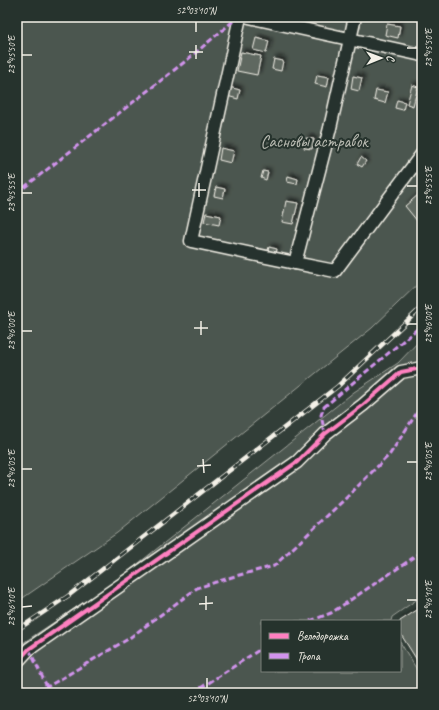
<svg xmlns="http://www.w3.org/2000/svg" width="439" height="710" viewBox="0 0 439 710" font-family="Caveat,sans-serif">
  <style>
    .green { fill: #4c564f; stroke: #a0a49c }
    .building { fill: #5f6861; stroke: #f4f1e8; filter: url(#shadow) }
    .lines { fill: none; stroke-linecap: round; stroke-linejoin: round }
    .minor-casing { stroke: #f4f1e8; stroke-width: 15 }
    .minor { stroke: #26332d; stroke-width: 12 }
    .rail-casing { stroke: #f4f1e8; stroke-width: 4.5 }
    .rail { stroke: #26332d; stroke-width: 3; stroke-dasharray: 9; stroke-linecap: butt }
    .quiet { stroke: #d193ec; stroke-width: 3; stroke-dasharray: 6 3; stroke-linecap: butt }
    .cycleway-casing { stroke: #26332d; stroke-width: 6 }
    .cycleway { stroke: #ff80c0; stroke-width: 4 }
    .ticks { fill: none; stroke: #f4f1e8; stroke-width: 1.5 }
    .labels { text-anchor: middle; stroke-width: 4; stroke-linejoin: round; paint-order: stroke }
    .park-label { font-size: 17px; fill: #b9bbb2; stroke: #26332d }
    .neatline { fill: none; stroke: #f4f1e8; stroke-width: 1.5 }
    .ticks-label { font-size: 10px; text-anchor: middle; fill: #f4f1e8 }
  </style>
  <defs>
    <filter id="shadow"><feDropShadow dx="3" dy="-3" stdDeviation="2" flood-color="#0009"/></filter>
  </defs>
  <rect width="100%" height="100%" fill="#323e38"/>
  <filter id="ink" filterUnits="userSpaceOnUse"><feTurbulence type="fractalNoise" baseFrequency=".025" numOctaves="2"/><feDisplacementMap in="SourceGraphic" scale="8" xChannelSelector="R" yChannelSelector="G"/><feConvolveMatrix kernelMatrix="1 2 1 2 8 2 1 2 1" color-interpolation-filters="sRGB"/></filter>
  <g filter="url(#ink)">
    <g class="green">
      <path d="M 17,17 L 422,17 L 422,280 L 372,328 L 117,533 L 17,602 Z"/>
      <path d="M 422,338 L 422,596 L 392,617 L 391,621 L 262,621 L 262,671 L 400,671 L 400,642 L 422,678 L 422,693 L 17,693 L 17,647 L 120,578 L 354,392 L 398,363 Z"/>
    </g>
    <g class="building">
      <path d="M 387,24 L 400,26 L 398,38 L 385,35 Z"/>
      <path d="M 256,38 L 269,41 L 266,53 L 253,50 Z"/>
      <path d="M 241,52 L 261,56 L 257,75 L 237,71 Z"/>
      <path d="M 274,59 L 283,61 L 281,71 L 272,69 Z"/>
      <path d="M 317,75 L 329,77 L 327,87 L 315,84 Z"/>
      <path d="M 353,76 L 362,78 L 359,91 L 351,89 Z"/>
      <path d="M 412,85 L 418,87 L 413,106 L 407,104 Z"/>
      <path d="M 229,87 L 240,90 L 238,99 L 227,96 Z"/>
      <path d="M 376,90 L 388,92 L 385,103 L 374,100 Z"/>
      <path d="M 397,100 L 405,102 L 403,110 L 395,108 Z"/>
      <path d="M 306,138 L 314,139 L 312,149 L 304,148 Z"/>
      <path d="M 221,148 L 234,151 L 231,163 L 219,160 Z"/>
      <path d="M 361,157 L 366,161 L 362,167 L 357,164 Z"/>
      <path d="M 263,171 L 268,172 L 266,180 L 261,178 Z"/>
      <path d="M 288,176 L 298,179 L 297,184 L 287,182 Z"/>
      <path d="M 216,187 L 225,189 L 223,198 L 214,196 Z"/>
      <path d="M 418,195 L 422,200 L 422,227 L 405,206 Z"/>
      <path d="M 286,201 L 298,203 L 293,224 L 282,222 Z"/>
      <path d="M 206,213 L 221,216 L 219,225 L 204,222 Z"/>
      <path d="M 269,247 L 277,249 L 276,254 L 267,253 Z"/>
      <path d="M 420,608 L 422,611 L 422,668 L 400,633 L 400,621 Z"/>
    </g>
    <g class="lines">
      <defs>
        <g id="minor">
          <path d="M 240,17 L 191,241 L 295,263 L 335,271 L 422,154"/>
          <path d="M 249,17 L 422,55"/>
          <path d="M 295,263 L 330,128 L 355,17"/>
          <path d="M 17,662 L 29,649 L 297,462 L 325,434 L 363,405 L 401,372 L 422,368"/>
        </g>
      </defs>
      <use href="#minor" class="minor-casing"/>
      <use href="#minor" class="minor"/>
      <defs>
        <path id="rail" d="M 17,630 L 68,596 L 338,386 L 422,307"/>
      </defs>
      <use href="#rail" class="rail-casing"/>
      <use href="#rail" class="rail"/>
      <g class="quiet">
        <path d="M 17,193 L 187,60 L 238,17"/>
        <path d="M 325,434 L 321,415 L 324,407 L 422,325"/>
        <path d="M 310,621 L 331,613 L 422,552"/>
        <path d="M 29,649 L 50,693"/>
        <path d="M 37,693 L 128,639 L 197,588 L 232,577 L 274,566 L 345,499 L 390,454 L 422,405"/>
        <path d="M 193,693 L 262,648"/>
      </g>
      <defs>
        <path id="cycleway" d="M 17,662 L 29,649 L 297,462 L 325,434 L 363,405 L 401,372 L 422,368"/>
      </defs>
      <use href="#cycleway" class="cycleway-casing"/>
      <use href="#cycleway" class="cycleway"/>
    </g>
  </g>
  <path class="ticks" d="M 196,22 L 196,32M 196,45 L 196,59M 407,48 L 417,48M 189,52 L 203,52M 22,55 L 32,55M 199,183 L 199,197M 407,186 L 417,186M 192,190 L 206,190M 22,193 L 32,193M 201,321 L 201,335M 407,324 L 417,324M 194,328 L 208,328M 22,331 L 32,331M 203,459 L 204,473M 407,462 L 417,462M 197,466 L 211,465M 22,469 L 32,469M 206,596 L 206,610M 407,600 L 417,600M 199,604 L 213,603M 22,607 L 32,606M 207,678 L 207,688"/>
  <g class="labels">
    <g class="park-label">
      <text x="314" y="147">Сасновы астравок</text>
    </g>
  </g>
  <rect width="439" height="710" fill="none" stroke="#26332d" stroke-width="44"/>
  <rect x="261" y="620" width="140" height="52" fill="#26332d" stroke="#787f78"/>
  <rect x="269" y="633" width="20" height="6" fill="#ff80c0" stroke="#787f78"/>
  <text x="297" y="640" font-size="12" fill="#f4f1e8">Велодорожка</text>
  <rect x="269" y="653" width="20" height="6" fill="#d193ec" stroke="#787f78"/>
  <text x="297" y="660" font-size="12" fill="#f4f1e8">Тропа</text>
  <g transform="translate(381 58) rotate(89)" stroke="#26332d" stroke-width="3" paint-order="stroke">
  <path d="M0-3L7 15L0 10L-7 15Z" fill="#f4f1e8"/>
  <text y="-6" font-size="11" font-weight="bold" text-anchor="middle" fill="#f4f1e8">С</text>
  </g>
  <rect x="22" y="22" width="395" height="666" class="neatline"/>
  <g class="ticks-label">
    <text x="196" y="14">52°03'10"N</text>
    <text transform="translate(428 48) rotate(-90)" y="4">23°45'50"E</text>
    <text transform="translate(11 55) rotate(-90)" y="4">23°45'50"E</text>
    <text transform="translate(428 186) rotate(-90)" y="4">23°45'55"E</text>
    <text transform="translate(11 193) rotate(-90)" y="4">23°45'55"E</text>
    <text transform="translate(428 324) rotate(-90)" y="4">23°46'00"E</text>
    <text transform="translate(11 331) rotate(-90)" y="4">23°46'00"E</text>
    <text transform="translate(428 462) rotate(-90)" y="4">23°46'05"E</text>
    <text transform="translate(11 469) rotate(-90)" y="4">23°46'05"E</text>
    <text transform="translate(428 600) rotate(-90)" y="4">23°46'10"E</text>
    <text transform="translate(11 607) rotate(-90)" y="4">23°46'10"E</text>
    <text x="207" y="702">52°03'10"N</text>
  </g>
</svg>
